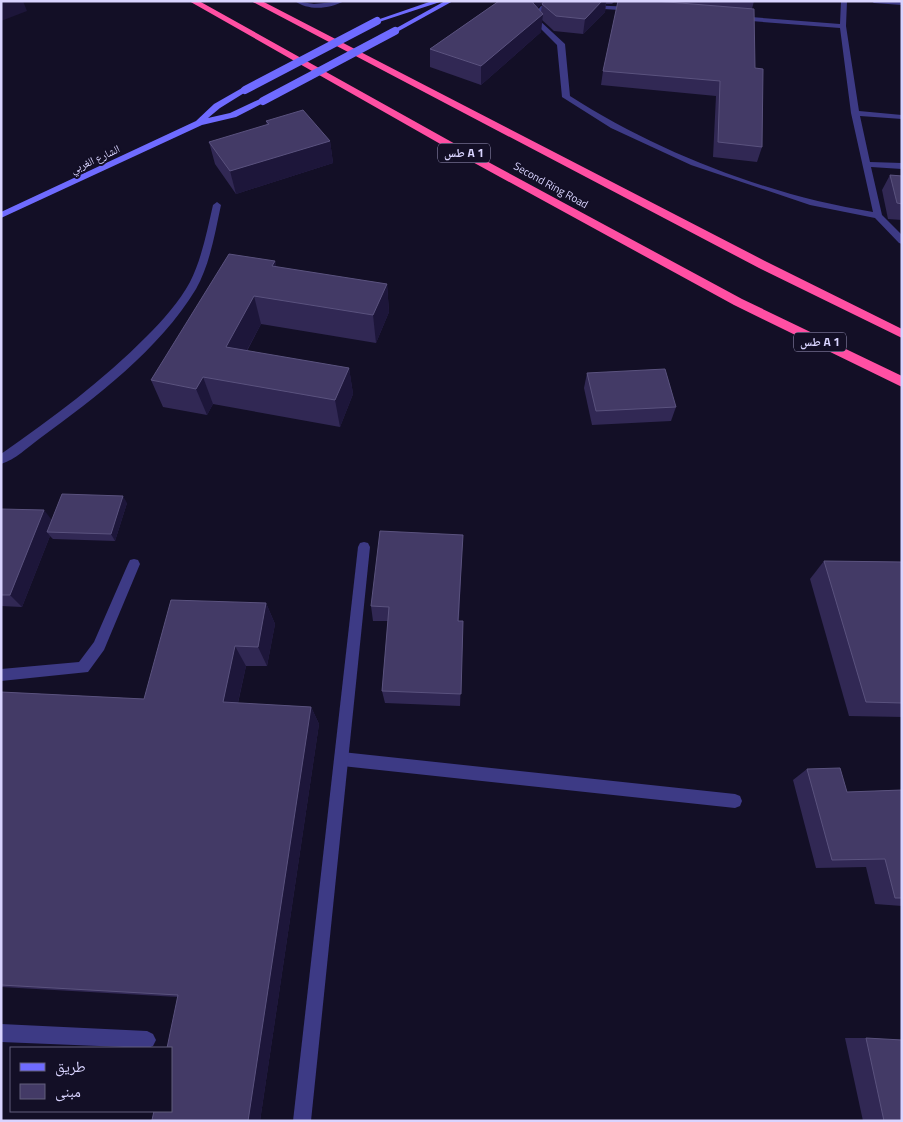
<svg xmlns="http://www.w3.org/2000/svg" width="903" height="1122" viewBox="0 0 903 1122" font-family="'Titillium Web','Noto Naskh Arabic',sans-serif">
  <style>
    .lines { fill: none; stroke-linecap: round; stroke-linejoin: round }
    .lane { fill: #3d3a85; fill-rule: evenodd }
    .street { fill: #3d3a85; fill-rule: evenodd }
    .secondary { fill: #6f6bff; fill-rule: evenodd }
    .highway { fill: #ff4fa3; fill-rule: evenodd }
    .secondary-bridge { stroke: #6f6bff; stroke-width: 8 }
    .wall { fill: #312854; fill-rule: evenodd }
    .shaded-wall { fill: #1d163a }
    .building { fill: #433a66; stroke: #5a527e }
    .labels { text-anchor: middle; stroke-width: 4; stroke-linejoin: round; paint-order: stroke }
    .far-street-label { font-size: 11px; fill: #d9d4ff; stroke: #130f26 }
    .shield { fill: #130f26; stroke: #9e99be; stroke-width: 1 }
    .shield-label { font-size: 12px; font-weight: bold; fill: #d9d4ff }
  </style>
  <rect width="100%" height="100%" fill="#130f26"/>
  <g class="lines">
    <g class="lane">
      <path d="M 217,202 L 221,205 C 215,233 210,264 196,289 C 159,350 96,397 39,439 C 28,447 15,460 1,464 L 1,454 C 52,418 103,381 147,336 C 163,320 179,302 190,282 C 202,258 207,231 213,205 Z"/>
      <path d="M 134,559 L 138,560 L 140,564 L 104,650 L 88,672 L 1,681 L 1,669 L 79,662 L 94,642 L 128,564 L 130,560 Z"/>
      <path d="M 342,752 L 735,794 L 740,796 L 742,801 L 740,806 L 735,808 L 342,766 L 337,764 L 335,759 L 337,754 Z"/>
      <path d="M 1,1024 L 147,1031 L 153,1034 L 156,1040 L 153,1046 L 148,1048 L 1,1042 Z"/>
    </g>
    <g class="street">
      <path d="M 295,1 L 314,4 L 344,1 C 330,9 308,11 295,1 Z"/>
      <path d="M 841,1 L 847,1 L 846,26 L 859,111 L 902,115 L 902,119 L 860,116 L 870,162 L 902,163 L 902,169 L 871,167 L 882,215 L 902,235 L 902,244 L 899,243 L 875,218 L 810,205 L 691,165 L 611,128 L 562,97 L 557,45 L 533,21 L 533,16 L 541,6 L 558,3 L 558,5 C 549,8 539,9 539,20 L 565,44 L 570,96 C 657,152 770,196 873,212 L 851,113 L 840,28 L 738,20 L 735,18 L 738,16 L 840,24 Z"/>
      <path d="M 871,1 L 902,1 L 902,5 L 874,3 Z"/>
      <path d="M 587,5 L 634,7 L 637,9 L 634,11 L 589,8 L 587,7 Z"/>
      <path d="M 364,542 L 368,543 L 370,547 L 311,1121 L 293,1121 L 358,547 L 360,543 Z"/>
    </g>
    <g class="secondary">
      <path d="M 432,1 L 443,1 L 379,22 L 374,21 Z"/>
      <path d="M 445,1 L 453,1 L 397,32 L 391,31 Z"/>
      <path d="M 242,88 L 249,90 L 220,108 L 208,118 L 230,113 L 260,99 L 267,101 L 236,117 L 202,125 L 1,218 L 1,212 L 196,121 L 214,104 Z"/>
    </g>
    <g class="highway">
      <path d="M 189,1 L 199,1 L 466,150 L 742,299 L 902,376 L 902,387 L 734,305 L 458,154 Z"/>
      <path d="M 251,1 L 262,1 L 767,262 L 902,329 L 902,338 L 759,268 Z"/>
    </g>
    <g class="secondary-bridge">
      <path d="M 245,90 L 377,21"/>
      <path d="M 263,101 L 395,31"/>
    </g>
  </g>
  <g class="wall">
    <path d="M 499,1 L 615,1 L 612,4 L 606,4 L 605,12 L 583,34 L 554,31 L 542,20 L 541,32 L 481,85 L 430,67 L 430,49 ZM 542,4 L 541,12 L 537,8 L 540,5 Z"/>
    <path d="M 618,1 L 754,1 L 752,9 L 755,68 L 762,147 L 757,162 L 713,157 L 716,96 L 601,85 L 603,71 Z"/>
    <path d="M 266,121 L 330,141 L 333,163 L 236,194 L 215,164 L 209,142 L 267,125 Z"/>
    <path d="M 890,175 L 902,176 L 902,220 L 888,219 L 882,190 Z"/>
    <path d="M 275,261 L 276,267 L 387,284 L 389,312 L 376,343 L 261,324 L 247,351 L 349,368 L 353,394 L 340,427 L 213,404 L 207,415 L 163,407 L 151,380 Z"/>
    <path d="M 587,373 L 676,407 L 671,421 L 592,425 L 584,388 Z"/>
    <path d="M 127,503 L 115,541 L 53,539 L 50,536 L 22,607 L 1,606 L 1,509 L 52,520 Z"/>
    <path d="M 462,551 L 459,621 L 463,621 L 460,706 L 385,703 L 382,691 L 388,621 L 373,621 L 371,606 Z"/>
    <path d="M 824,561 L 902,562 L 902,717 L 849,716 L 810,579 Z"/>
    <path d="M 266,603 L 275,624 L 267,666 L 246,666 L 238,703 L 311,707 L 319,724 L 260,1121 L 160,1121 L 178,997 L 1,987 L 1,692 L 144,699 Z"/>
    <path d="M 807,769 L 847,792 L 902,790 L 902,906 L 875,904 L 866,867 L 816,868 L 793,780 Z"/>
    <path d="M 845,1038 L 866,1038 L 902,1121 L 863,1121 Z"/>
  </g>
  <g class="shaded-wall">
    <path d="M 1,1 L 23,1 L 27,11 L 1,21 Z"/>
    <path d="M 533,1 L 554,1 L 540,5 L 532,15 Z"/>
    <path d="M 602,1 L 606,1 L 605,12 L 583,34 L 585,19 Z"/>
    <path d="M 543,14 L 541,32 L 481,85 L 481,66 Z"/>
    <path d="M 330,141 L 333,163 L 236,194 L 230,171 Z"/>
    <path d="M 275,261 L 281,288 L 272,266 Z"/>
    <path d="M 387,284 L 389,312 L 376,343 L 373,315 Z"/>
    <path d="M 254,296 L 261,324 L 234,374 L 226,347 Z"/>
    <path d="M 349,368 L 353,394 L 340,427 L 335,400 Z"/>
    <path d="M 203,377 L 213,404 L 207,415 L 196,389 Z"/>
    <path d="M 123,496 L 127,503 L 115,541 L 111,534 Z"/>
    <path d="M 44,510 L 55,524 L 47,532 L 50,536 L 22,607 L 10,595 Z"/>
    <path d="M 463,535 L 462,551 L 458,635 L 458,621 Z"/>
    <path d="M 266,603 L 275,624 L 267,666 L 258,647 Z"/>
    <path d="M 235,646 L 246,666 L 234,720 L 223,702 Z"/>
    <path d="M 311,707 L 319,724 L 260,1121 L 248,1121 Z"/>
  </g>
  <g class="building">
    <path d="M 499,1 L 533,1 L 533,3 L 543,14 L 481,66 L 430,49 Z"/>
    <path d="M 544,1 L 602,1 L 585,19 L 556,16 L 542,4 Z"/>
    <path d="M 618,1 L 655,1 L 754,9 L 755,68 L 763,69 L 762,147 L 718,142 L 720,81 L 603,71 Z"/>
    <path d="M 303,110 L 330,141 L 230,171 L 209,142 L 269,124 L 266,121 Z"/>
    <path d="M 890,175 L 902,176 L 902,204 L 897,203 Z"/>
    <path d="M 229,254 L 275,261 L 272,266 L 387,284 L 373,315 L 254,296 L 226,347 L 349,368 L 335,400 L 203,377 L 196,389 L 151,380 Z"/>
    <path d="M 665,369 L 676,407 L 596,411 L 587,373 Z"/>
    <path d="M 62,494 L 123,496 L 111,534 L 47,532 Z"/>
    <path d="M 1,509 L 44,510 L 10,595 L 1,595 Z"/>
    <path d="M 380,531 L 463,535 L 458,621 L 463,621 L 461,694 L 382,691 L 389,607 L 371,606 Z"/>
    <path d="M 824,561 L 902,562 L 902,703 L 866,702 Z"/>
    <path d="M 171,600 L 266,603 L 258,647 L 235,646 L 223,702 L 311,707 L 248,1121 L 152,1120 L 154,1111 L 171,1111 L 171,1048 L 167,1048 L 178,995 L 1,985 L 1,692 L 144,699 Z"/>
    <path d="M 840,768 L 847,792 L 902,790 L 902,898 L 895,898 L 885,859 L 832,860 L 807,769 Z"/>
    <path d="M 866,1038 L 902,1040 L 902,1121 L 884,1121 Z"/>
  </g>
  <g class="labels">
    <g class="far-street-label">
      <text transform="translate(95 159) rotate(-25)" y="4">الشارع الغربي</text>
      <text transform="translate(551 185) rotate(29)" y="4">Second Ring Road</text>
    </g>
    <g class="shield">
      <rect x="438" y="143.5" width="52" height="19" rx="4"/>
      <rect x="794" y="332.5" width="52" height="19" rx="4"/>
    </g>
    <g class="shield-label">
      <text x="464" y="157">طس A 1</text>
      <text x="820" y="346">طس A 1</text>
    </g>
  </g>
  <rect width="903" height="1122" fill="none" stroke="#d9d4ff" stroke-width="5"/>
  <rect x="10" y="1047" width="162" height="65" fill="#130f26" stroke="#625e7d"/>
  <rect x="20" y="1063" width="25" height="8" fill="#6f6bff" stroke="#625e7d"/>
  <text x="55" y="1072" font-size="15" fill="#d9d4ff">طريق</text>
  <rect x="20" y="1084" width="25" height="15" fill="#433a66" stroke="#625e7d"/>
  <text x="55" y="1097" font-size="15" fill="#d9d4ff">مبنى</text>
</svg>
